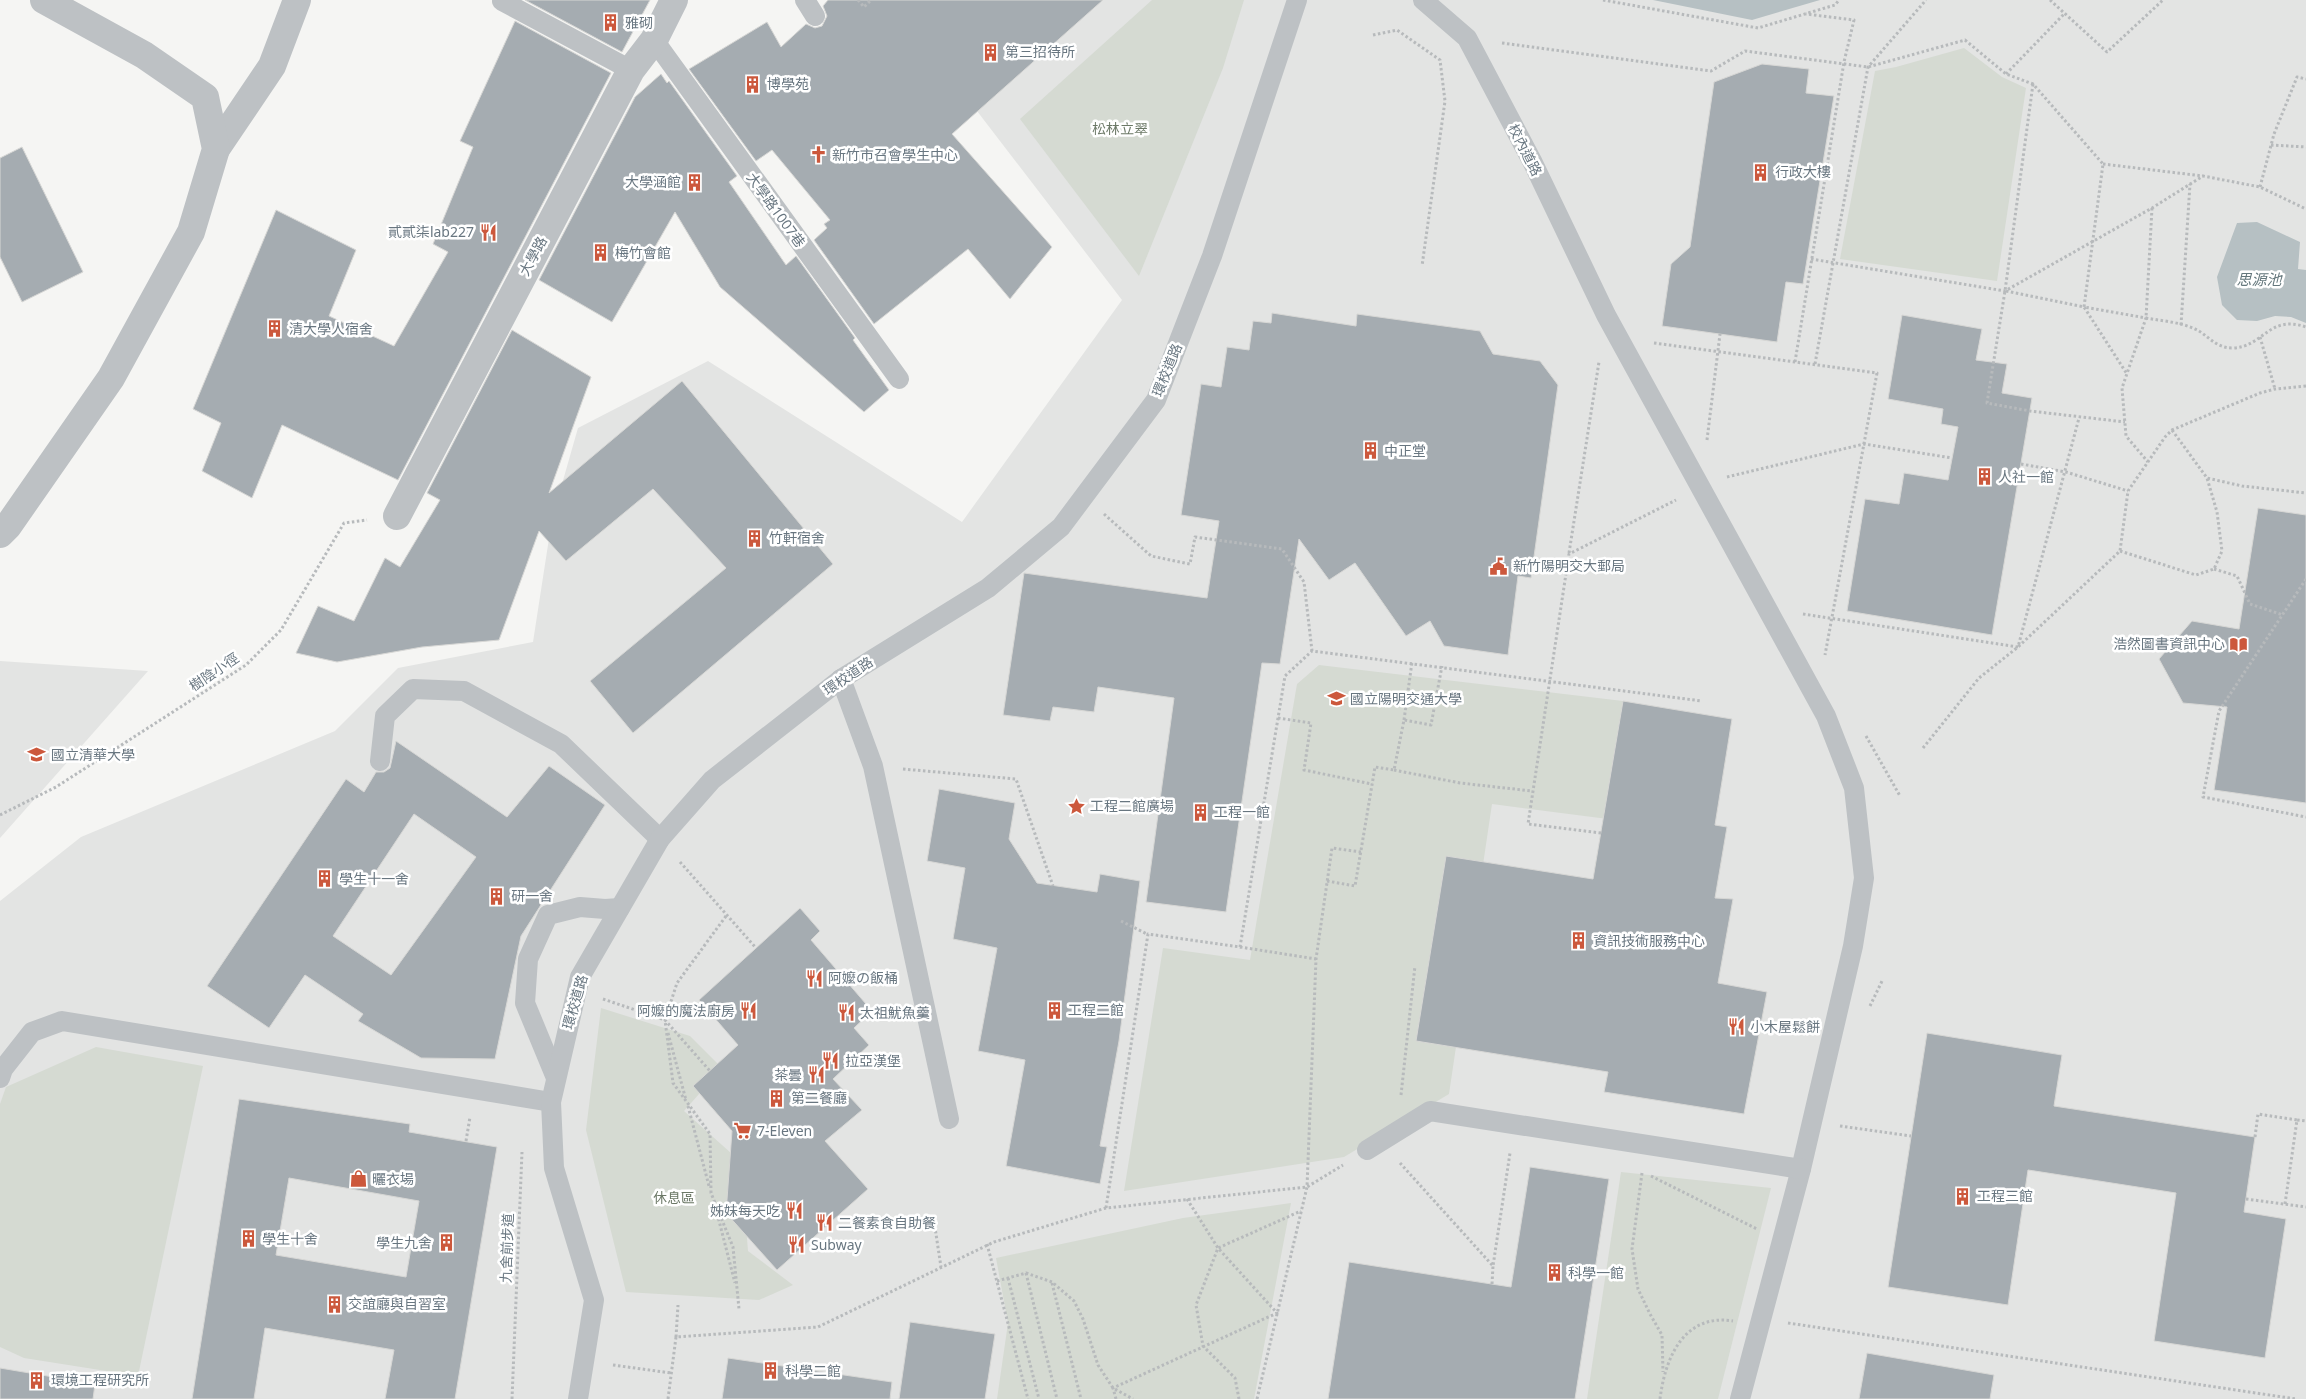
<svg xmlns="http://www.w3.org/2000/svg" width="2306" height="1399" viewBox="0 0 2306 1399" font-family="'Noto Sans','Noto Sans TC','Noto Sans JP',sans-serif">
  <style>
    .built { fill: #e3e4e3 }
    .green { fill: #d5dad2 }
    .water { fill: #b6c0c3 }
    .building { fill: #a5acb1; stroke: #d7d7d5; fill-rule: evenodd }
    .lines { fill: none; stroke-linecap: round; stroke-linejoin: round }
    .path { stroke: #b7babc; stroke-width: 3; stroke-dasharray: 2.5 2.5; stroke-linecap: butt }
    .service { stroke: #bdc1c4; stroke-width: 20 }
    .minor { stroke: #bdc1c4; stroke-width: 28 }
    .labels { text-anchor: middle; stroke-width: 5; stroke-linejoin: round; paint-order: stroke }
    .poi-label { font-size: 14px; fill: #687680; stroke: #fff; text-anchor: start }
    .park-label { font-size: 14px; fill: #6b7866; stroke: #fff }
    .street-label { font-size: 14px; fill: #687680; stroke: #fff }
    .water-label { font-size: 15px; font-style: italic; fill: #64777c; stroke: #fff }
  </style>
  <rect width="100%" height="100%" fill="#f5f5f3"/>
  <g class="built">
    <path d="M 881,0 L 2306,0 L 2306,1399 L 0,1399 L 0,901 L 81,837 L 335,731 L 398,668 L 533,642 L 552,519 L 578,428 L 708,361 L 962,522 L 1122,300 L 977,111 Z"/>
    <path d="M 0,661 L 148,671 L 0,838 Z"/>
  </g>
  <g class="green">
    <path d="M 1152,0 L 1244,0 L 1223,68 L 1139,276 L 1020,119 Z"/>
    <path d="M 1964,48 L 2002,77 L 2026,88 L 1997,281 L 1840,259 L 1875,71 L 1896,67 Z"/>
    <path d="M 1319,665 L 1623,701 L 1657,714 L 1639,823 L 1492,804 L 1449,1094 L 1344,1157 L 1124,1191 L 1163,948 L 1250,960 L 1297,684 Z"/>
    <path d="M 601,1008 L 690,1036 L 722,1068 L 684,1111 L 741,1162 L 748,1251 L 793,1285 L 759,1300 L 626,1292 L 586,1130 Z"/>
    <path d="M 96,1047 L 203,1066 L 138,1376 L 24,1358 L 0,1347 L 0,1104 L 6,1087 Z"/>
    <path d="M 1621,1172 L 1771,1188 L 1718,1399 L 1587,1399 Z"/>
    <path d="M 1291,1203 L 1254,1399 L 997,1399 L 1008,1323 L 996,1258 L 1183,1218 Z"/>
  </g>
  <g class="water">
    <path d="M 1653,0 L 1820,0 L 1752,20 Z"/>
    <path d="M 2257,222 L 2300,242 L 2298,269 L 2306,270 L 2306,323 L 2291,317 L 2275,316 L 2257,321 L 2237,320 L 2222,305 L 2217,277 L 2237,223 Z"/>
  </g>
  <g class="building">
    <path d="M 525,0 L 650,0 L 622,52 Z"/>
    <path d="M 828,0 L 1103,0 L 952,134 L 1052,247 L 1010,299 L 968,249 L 874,324 L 814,240 L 827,228 L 824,224 L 830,220 L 772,150 L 756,161 L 689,69 L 767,22 L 781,47 L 806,24 L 815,28 L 822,26 L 827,16 L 823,6 Z"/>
    <path d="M 515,21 L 611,73 L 398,480 L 282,425 L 252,498 L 202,471 L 221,423 L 193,409 L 276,210 L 356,250 L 329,316 L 394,346 L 448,252 L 433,244 L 473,147 L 460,141 Z"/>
    <path d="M 1762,64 L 1809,69 L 1806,93 L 1834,96 L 1803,284 L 1786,282 L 1777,342 L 1662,326 L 1671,264 L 1690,247 L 1714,82 Z"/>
    <path d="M 661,74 L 667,83 L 669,81 L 737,176 L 729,182 L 786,265 L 796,256 L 855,338 L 853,340 L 889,390 L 864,412 L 720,287 L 675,212 L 612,322 L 539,280 L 635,97 Z"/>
    <path d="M 22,147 L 83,272 L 22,302 L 0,257 L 0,158 Z"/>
    <path d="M 1272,313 L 1356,326 L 1357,314 L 1480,331 L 1493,354 L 1540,361 L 1558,385 L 1531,578 L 1518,576 L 1508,655 L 1444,646 L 1430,621 L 1406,636 L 1355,563 L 1329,580 L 1299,539 L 1280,664 L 1262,663 L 1226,912 L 1146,902 L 1174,698 L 1098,687 L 1094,712 L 1053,707 L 1050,721 L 1003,715 L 1024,573 L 1207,598 L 1219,521 L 1181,515 L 1201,384 L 1221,387 L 1227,347 L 1249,350 L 1253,321 L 1271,323 Z"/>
    <path d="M 1902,315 L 1982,329 L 1976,360 L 2007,364 L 2002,393 L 2032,398 L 1992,635 L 1847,611 L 1865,499 L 1899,504 L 1904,473 L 1948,480 L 1958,427 L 1941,424 L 1943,409 L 1888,399 Z"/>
    <path d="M 512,330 L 591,377 L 549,493 L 682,381 L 833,564 L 633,733 L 590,681 L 726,568 L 653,489 L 566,561 L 539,531 L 499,640 L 422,647 L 337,662 L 296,653 L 318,606 L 354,621 L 385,558 L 400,567 L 440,500 L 427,493 Z"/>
    <path d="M 2258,508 L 2306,515 L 2306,803 L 2214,790 L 2227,707 L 2183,703 L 2159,659 L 2192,621 L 2239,629 Z"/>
    <path d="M 1623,701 L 1732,719 L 1715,825 L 1727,827 L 1715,898 L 1733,899 L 1718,983 L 1767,992 L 1744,1114 L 1604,1092 L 1608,1072 L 1416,1041 L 1446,856 L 1593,879 Z"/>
    <path d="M 396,741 L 507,817 L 549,766 L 605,805 L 521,936 L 495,1059 L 421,1058 L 358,1021 L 363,1014 L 305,975 L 269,1028 L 207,986 L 346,779 L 364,792 L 376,772 L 384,772 L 390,768 ZM 414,814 L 476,857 L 391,975 L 333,936 Z"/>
    <path d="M 939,789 L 1015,803 L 1009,839 L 1037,883 L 1097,892 L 1100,874 L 1140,881 L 1119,1041 L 1100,1146 L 1107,1147 L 1100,1184 L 1006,1166 L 1025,1060 L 978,1051 L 997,948 L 953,939 L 965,868 L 927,861 Z"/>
    <path d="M 800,908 L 820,931 L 811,940 L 872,1011 L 854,1028 L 869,1045 L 833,1079 L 862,1110 L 825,1141 L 868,1189 L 777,1270 L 726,1213 L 732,1131 L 693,1086 L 738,1045 L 699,1000 Z"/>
    <path d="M 1927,1033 L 2062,1055 L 2054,1106 L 2255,1137 L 2244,1212 L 2286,1219 L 2265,1358 L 2154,1341 L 2176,1193 L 2028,1170 L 2008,1305 L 1888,1287 Z"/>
    <path d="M 239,1099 L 410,1124 L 409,1132 L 497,1147 L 455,1399 L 385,1399 L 394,1350 L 265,1328 L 254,1399 L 192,1399 ZM 289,1178 L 419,1201 L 406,1277 L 276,1255 Z"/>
    <path d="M 1530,1167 L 1609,1179 L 1575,1399 L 1328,1399 L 1349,1262 L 1511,1287 Z"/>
    <path d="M 910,1322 L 995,1334 L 985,1399 L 899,1399 Z"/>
    <path d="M 1867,1353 L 1994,1375 L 1990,1399 L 1859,1399 Z"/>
    <path d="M 728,1358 L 892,1382 L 890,1399 L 722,1399 Z"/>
    <path d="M 0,1368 L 95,1384 L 93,1399 L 0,1399 Z"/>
  </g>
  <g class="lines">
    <g class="path">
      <path d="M 858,0 L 864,7 L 871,0"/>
      <path d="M 1603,0 L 1758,28 L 1835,5 L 1839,0"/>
      <path d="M 2050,0 L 2107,52 L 2163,0"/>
      <path d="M 1373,35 L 1397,30 L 1440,60 L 1445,101 L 1422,266"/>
      <path d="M 1502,43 L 1711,71 L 1745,51 L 1868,67 L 1965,40 L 2006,74 L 2033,84 L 2103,164 L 2084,307 L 2146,318 L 2122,388 L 2126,436 L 2148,462"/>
      <path d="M 2006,74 L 2065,13"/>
      <path d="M 2033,84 L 2005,291 L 1987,403 L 2030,411 L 2125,422"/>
      <path d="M 2271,145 L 2306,147"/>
      <path d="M 2103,164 L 2203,176"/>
      <path d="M 2260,187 L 2274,134 L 2297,77 L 2306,79"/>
      <path d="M 2152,208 L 2146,318 C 2162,321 2180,322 2195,329 C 2207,334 2215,348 2232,348 C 2263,348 2268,314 2306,327"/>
      <path d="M 1811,259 L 2005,291 L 2152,208 L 2203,176 L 2260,187 L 2306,209"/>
      <path d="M 2006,291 L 2084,307 L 2127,374"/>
      <path d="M 2181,325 L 2190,184"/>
      <path d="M 2260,337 L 2275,389"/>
      <path d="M 1654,343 L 1877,373 L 1825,655"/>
      <path d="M 1795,362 L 1844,62 L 1854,20 L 1806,14"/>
      <path d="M 1815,364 L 1868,67 L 1926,0"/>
      <path d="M 2172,430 L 2207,478 L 2242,486 L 2306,493"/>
      <path d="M 1707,440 L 1720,334"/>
      <path d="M 2021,464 L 2066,472 L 2128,491"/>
      <path d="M 1727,477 L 1864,444 L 1952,458"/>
      <path d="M 1104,514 L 1151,556 L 1190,564 L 1195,537 L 1282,549 L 1304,582 L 1312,651"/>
      <path d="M 2120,551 L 2196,575 L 2214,569 L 2222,551 L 2217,512 L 2207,478"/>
      <path d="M 1569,553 L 1599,362"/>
      <path d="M 2214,569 L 2237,576 L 2250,604 L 2283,615"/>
      <path d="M 2306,579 L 2219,711 L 2203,797 L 2306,817"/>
      <path d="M 1803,614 L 2018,647 L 2079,418"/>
      <path d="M 1278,718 L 1311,723 L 1304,770 L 1372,784"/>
      <path d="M 1404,720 L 1412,662"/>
      <path d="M 1866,736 L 1900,796"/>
      <path d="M 1923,748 L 1979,678 L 2018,647 L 2120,551 L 2128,491 L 2165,437 L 2172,430 L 2260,393 L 2275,389 L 2306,386"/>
      <path d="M 903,769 L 1016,779 L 1053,886"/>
      <path d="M 1394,770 L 1460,783 L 1532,791"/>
      <path d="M 0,815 L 56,787 L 246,665 L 281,630 L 344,523 L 367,520"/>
      <path d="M 1601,833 L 1528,824 L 1569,554 L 1676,500"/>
      <path d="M 680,862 L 756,948"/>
      <path d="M 1327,881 L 1355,886 L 1375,767 L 1394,770 L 1404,720 L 1431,725 L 1442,666"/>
      <path d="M 726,916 L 677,983 L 665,1020 L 673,1083 L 710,1134 L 711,1193 L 733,1247 L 739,1309"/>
      <path d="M 1121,921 L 1147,934"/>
      <path d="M 1240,947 L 1316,959"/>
      <path d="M 603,999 L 665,1020 L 710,1071"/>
      <path d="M 1870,1006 L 1883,979"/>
      <path d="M 668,1033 L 686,1100"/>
      <path d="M 1401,1095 L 1415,966"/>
      <path d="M 688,1106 L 709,1186"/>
      <path d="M 1840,1126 L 1911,1136"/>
      <path d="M 2255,1137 L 2258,1114 L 2297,1120"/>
      <path d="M 466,1141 L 470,1117"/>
      <path d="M 1400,1163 L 1493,1266 L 1510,1153"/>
      <path d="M 1642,1173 L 1632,1249 L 1638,1289 L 1650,1314 L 1662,1335 L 1663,1372"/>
      <path d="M 1651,1176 L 1757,1229"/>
      <path d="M 1187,1199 L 1218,1248 L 1196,1305 L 1203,1346 L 1235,1378 L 1239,1399"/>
      <path d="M 2246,1199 L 2306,1207"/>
      <path d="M 2285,1204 L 2297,1120 L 2306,1121"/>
      <path d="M 1106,1208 L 1148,934 L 1240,947 L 1285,676 L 1312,651 L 1702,701"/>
      <path d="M 716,1209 L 735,1283"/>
      <path d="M 934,1221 L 941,1267"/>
      <path d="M 987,1244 L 1028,1399"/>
      <path d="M 1026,1273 L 1057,1399"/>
      <path d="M 1008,1278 L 1039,1399"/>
      <path d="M 997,1281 L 1026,1273 L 1052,1282 L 1074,1301 L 1083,1319 L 1098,1365 L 1113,1388 L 1133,1399"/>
      <path d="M 1052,1283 L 1081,1399"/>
      <path d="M 1492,1284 L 1493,1266"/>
      <path d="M 1788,1323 L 2296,1399"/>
      <path d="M 676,1337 L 678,1305"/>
      <path d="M 613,1365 L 671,1373"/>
      <path d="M 512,1399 L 522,1152"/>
      <path d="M 668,1399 L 676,1337 L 818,1327 L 994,1242 L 1106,1208 L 1307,1187 L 1343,1165"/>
      <path d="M 1116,1399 L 1113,1388 L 1277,1313 L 1218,1248 L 1301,1211"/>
      <path d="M 1257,1399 L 1307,1187 L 1316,959 L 1332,848 L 1361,852"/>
      <path d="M 1660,1399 C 1665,1358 1684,1313 1733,1321"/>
    </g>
    <g class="service">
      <path d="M 805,0 L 815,16"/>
      <path d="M 1423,0 L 1467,38 L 1533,163 L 1606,315 L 1826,716 L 1854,788 L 1864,878 L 1853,946 L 1801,1169 L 1740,1399"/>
      <path d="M 502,1 L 631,70"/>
      <path d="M 654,40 L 899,379"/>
      <path d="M 841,679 L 873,766 L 949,1119"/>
      <path d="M 380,761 L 385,716 L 413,689 L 464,691 L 561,744 L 660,839"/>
      <path d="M 0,1078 L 3,1069 L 32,1032 L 62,1021 L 551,1102"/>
      <path d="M 556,1078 L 525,1003 L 528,959 L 548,915 L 580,907 L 605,909 L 620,908"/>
      <path d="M 1367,1150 L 1430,1111 L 1801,1169"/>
      <path d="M 578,1399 L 594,1300 L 554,1168 L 551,1102 L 580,977 L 660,839 L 712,780 L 841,679 L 988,588 L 1061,527 L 1156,400 L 1212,256 L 1297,0"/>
    </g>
    <g class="minor">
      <path d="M 216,149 L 272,66 L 297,0"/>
      <path d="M 397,516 L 631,70 L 654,40 L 674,0"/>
      <path d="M 0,534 L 8,526 L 111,378 L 191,232 L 216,149 L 205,97 L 144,55 L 44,0"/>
    </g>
  </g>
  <defs>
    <symbol id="building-bare" viewBox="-9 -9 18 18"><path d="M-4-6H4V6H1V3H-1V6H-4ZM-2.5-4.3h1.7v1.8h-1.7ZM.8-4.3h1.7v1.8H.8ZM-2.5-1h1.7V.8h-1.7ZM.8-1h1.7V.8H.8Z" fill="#cc583c" stroke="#fff" stroke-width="2.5" paint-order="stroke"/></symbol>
    <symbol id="church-bare" viewBox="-9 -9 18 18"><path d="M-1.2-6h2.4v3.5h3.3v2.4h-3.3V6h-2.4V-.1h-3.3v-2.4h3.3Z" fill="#cc583c" stroke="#fff" stroke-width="2.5" paint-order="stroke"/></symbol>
    <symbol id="restaurant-bare" viewBox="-9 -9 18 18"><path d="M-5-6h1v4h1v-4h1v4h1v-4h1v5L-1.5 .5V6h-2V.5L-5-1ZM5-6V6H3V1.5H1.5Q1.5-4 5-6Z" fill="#cc583c" stroke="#fff" stroke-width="2.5" paint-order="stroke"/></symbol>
    <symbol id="civic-bare" viewBox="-9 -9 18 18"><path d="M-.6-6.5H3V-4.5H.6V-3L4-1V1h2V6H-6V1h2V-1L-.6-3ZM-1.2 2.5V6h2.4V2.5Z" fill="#cc583c" stroke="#fff" stroke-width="2.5" paint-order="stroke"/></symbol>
    <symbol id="library-bare" viewBox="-9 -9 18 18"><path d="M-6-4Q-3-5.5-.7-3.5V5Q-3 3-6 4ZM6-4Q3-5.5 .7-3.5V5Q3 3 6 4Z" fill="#cc583c" stroke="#fff" stroke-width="2.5" paint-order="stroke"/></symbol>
    <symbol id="university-bare" viewBox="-9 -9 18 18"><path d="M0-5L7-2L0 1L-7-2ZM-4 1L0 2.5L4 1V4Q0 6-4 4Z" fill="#cc583c" stroke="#fff" stroke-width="2.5" paint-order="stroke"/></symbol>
    <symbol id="sight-bare" viewBox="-9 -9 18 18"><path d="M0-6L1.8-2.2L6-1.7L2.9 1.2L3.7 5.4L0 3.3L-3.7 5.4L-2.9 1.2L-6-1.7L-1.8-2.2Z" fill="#cc583c" stroke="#fff" stroke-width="2.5" paint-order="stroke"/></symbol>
    <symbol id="supermarket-bare" viewBox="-9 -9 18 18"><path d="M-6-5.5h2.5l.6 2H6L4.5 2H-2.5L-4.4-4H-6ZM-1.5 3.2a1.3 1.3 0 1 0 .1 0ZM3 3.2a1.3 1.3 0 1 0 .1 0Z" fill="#cc583c" stroke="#fff" stroke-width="2.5" paint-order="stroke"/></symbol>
    <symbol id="shop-bare" viewBox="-9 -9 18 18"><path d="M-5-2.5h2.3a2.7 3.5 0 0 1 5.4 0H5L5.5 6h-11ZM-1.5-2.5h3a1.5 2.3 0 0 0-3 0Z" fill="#cc583c" stroke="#fff" stroke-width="2.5" paint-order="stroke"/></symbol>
  </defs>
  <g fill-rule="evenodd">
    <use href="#building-bare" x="598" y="10" width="25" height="25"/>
    <use href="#building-bare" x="978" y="40" width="25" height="25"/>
    <use href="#building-bare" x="740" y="72" width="25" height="25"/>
    <use href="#church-bare" x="806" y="142" width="25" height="25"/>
    <use href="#building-bare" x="1748" y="160" width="25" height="25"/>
    <use href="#building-bare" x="682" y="170" width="25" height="25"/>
    <use href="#restaurant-bare" x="476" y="220" width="25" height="25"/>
    <use href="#building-bare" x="588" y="240" width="25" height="25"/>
    <use href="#building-bare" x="262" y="316" width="25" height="25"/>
    <use href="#building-bare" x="1358" y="438" width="25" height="25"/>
    <use href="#building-bare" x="1972" y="464" width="25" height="25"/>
    <use href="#building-bare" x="742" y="526" width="25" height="25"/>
    <use href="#civic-bare" x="1486" y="554" width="25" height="25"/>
    <use href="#library-bare" x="2226" y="632" width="25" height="25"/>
    <use href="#university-bare" x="1324" y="686" width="25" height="25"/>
    <use href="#university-bare" x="24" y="742" width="25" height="25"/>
    <use href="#sight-bare" x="1064" y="794" width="25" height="25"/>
    <use href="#building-bare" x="1188" y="800" width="25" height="25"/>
    <use href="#building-bare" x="312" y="866" width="25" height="25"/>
    <use href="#building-bare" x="484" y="884" width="25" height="25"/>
    <use href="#building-bare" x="1566" y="928" width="25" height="25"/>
    <use href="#restaurant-bare" x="802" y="966" width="25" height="25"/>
    <use href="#building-bare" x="1042" y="998" width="25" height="25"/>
    <use href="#restaurant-bare" x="736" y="998" width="25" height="25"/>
    <use href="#restaurant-bare" x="834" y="1000" width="25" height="25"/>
    <use href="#restaurant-bare" x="1724" y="1014" width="25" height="25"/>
    <use href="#restaurant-bare" x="818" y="1048" width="25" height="25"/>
    <use href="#restaurant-bare" x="804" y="1062" width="25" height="25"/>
    <use href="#building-bare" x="764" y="1086" width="25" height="25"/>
    <use href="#supermarket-bare" x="730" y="1118" width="25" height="25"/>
    <use href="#shop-bare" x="346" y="1166" width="25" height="25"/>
    <use href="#building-bare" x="1950" y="1184" width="25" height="25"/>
    <use href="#restaurant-bare" x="782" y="1198" width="25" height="25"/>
    <use href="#restaurant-bare" x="812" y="1210" width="25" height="25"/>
    <use href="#building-bare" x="236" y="1226" width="25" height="25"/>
    <use href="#building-bare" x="434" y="1230" width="25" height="25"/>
    <use href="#restaurant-bare" x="784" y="1232" width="25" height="25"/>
    <use href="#building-bare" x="1542" y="1260" width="25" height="25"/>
    <use href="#building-bare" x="322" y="1292" width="25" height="25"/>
    <use href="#building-bare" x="758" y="1358" width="25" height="25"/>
    <use href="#building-bare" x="24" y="1368" width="25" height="25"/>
  </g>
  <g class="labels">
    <g class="poi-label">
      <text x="625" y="28">雅砌</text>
      <text x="1005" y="57">第三招待所</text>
      <text x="767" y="89">博學苑</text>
      <text x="832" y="160">新竹市召會學生中心</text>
      <text x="1775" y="177">行政大樓</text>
      <text x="681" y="187" text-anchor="end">大學涵館</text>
      <text x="474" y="237" text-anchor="end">貳貳柒lab227</text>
      <text x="615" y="258">梅竹會館</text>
      <text x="289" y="334">清大學人宿舍</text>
      <text x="1384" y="456">中正堂</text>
      <text x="1998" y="482">人社一館</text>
      <text x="769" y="543">竹軒宿舍</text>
      <text x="1513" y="571">新竹陽明交大郵局</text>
      <text x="2225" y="649" text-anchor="end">浩然圖書資訊中心</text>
      <text x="1350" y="704">國立陽明交通大學</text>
      <text x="51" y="760">國立清華大學</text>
      <text x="1090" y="811">工程二館廣場</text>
      <text x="1214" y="817">工程一館</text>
      <text x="339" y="884">學生十一舍</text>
      <text x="511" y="901">研一舍</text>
      <text x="1593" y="946">資訊技術服務中心</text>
      <text x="828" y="983">阿嬤の飯桶</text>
      <text x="1068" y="1015">工程二館</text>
      <text x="735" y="1016" text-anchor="end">阿嬤的魔法廚房</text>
      <text x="860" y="1018">太祖魷魚羹</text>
      <text x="1750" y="1032">小木屋鬆餅</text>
      <text x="845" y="1066">拉亞漢堡</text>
      <text x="802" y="1080" text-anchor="end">茶曇</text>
      <text x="791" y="1103">第二餐廳</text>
      <text x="757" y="1136">7-Eleven</text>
      <text x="372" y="1184">曬衣場</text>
      <text x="1977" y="1201">工程三館</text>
      <text x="780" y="1216" text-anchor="end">姊妹每天吃</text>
      <text x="838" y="1228">二餐素食自助餐</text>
      <text x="262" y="1244">學生十舍</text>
      <text x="432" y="1248" text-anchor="end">學生九舍</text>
      <text x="811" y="1250">Subway</text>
      <text x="1568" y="1278">科學一館</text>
      <text x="348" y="1309">交誼廳與自習室</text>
      <text x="785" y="1376">科學二館</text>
      <text x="51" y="1385">環境工程研究所</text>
    </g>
    <g class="park-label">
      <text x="1120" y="134">松林立翠</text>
      <text x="674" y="1203">休息區</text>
    </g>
    <g class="street-label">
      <text transform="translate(1525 150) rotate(63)" y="5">校內道路</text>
      <text transform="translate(776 210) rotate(54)" y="5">大學路1007巷</text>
      <text transform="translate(533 256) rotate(-62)" y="5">大學路</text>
      <text transform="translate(1167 370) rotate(-68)" y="5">環校道路</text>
      <text transform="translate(214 672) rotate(-34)" y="5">樹陰小徑</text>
      <text transform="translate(848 676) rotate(-34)" y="5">環校道路</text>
      <text transform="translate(575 1002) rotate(-74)" y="5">環校道路</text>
      <text transform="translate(507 1248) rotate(-88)" y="5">九舍前步道</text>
    </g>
    <g class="water-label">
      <text x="2259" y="285">思源池</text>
    </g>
  </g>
</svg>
